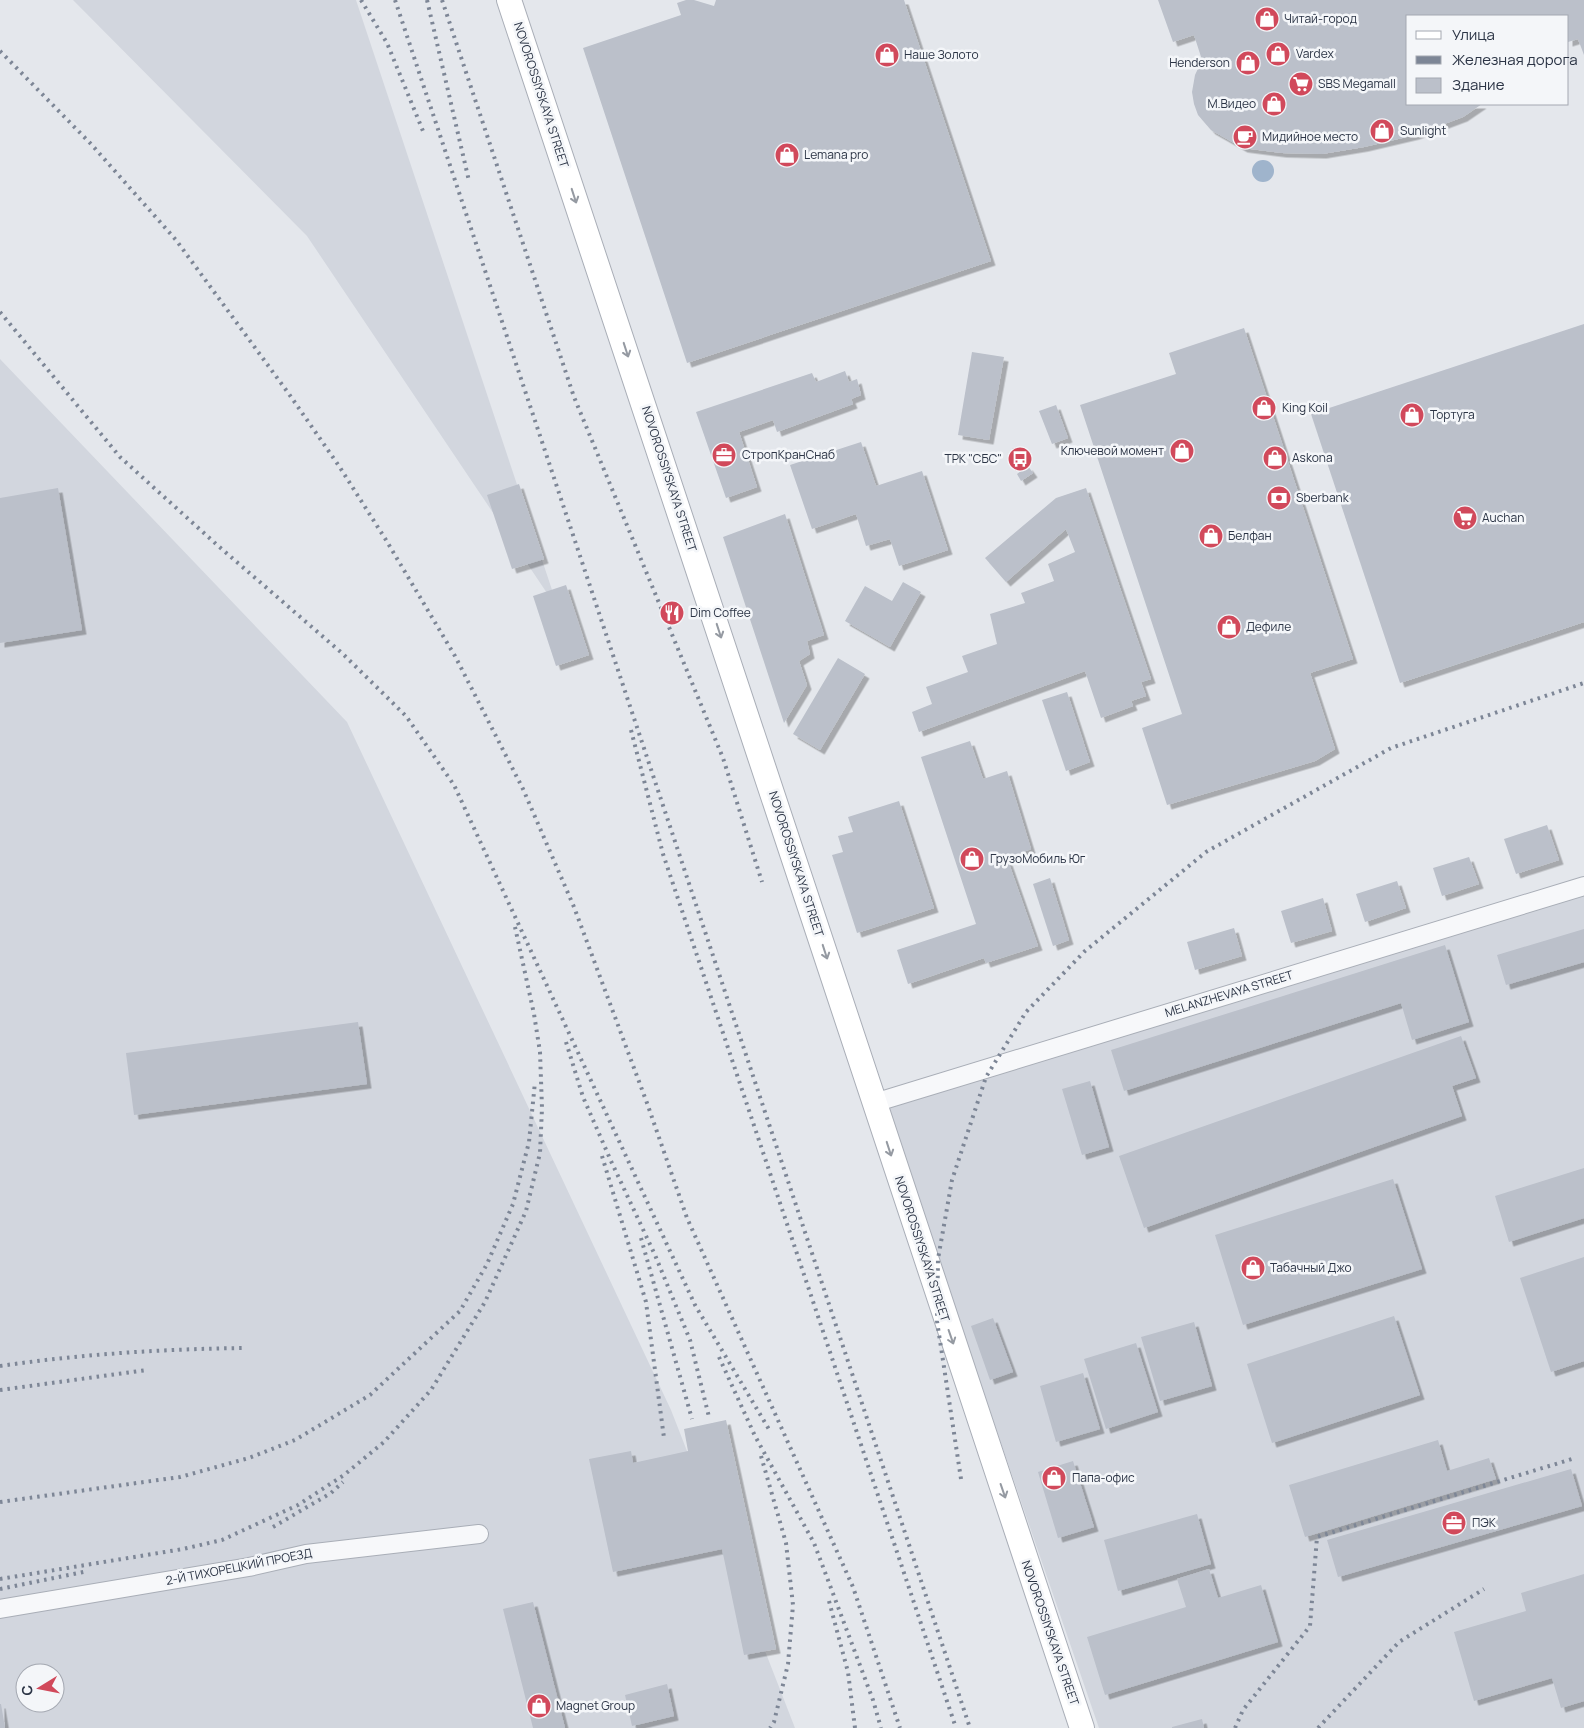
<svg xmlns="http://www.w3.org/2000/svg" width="1584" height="1728" viewBox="0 0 1584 1728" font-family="Manrope,sans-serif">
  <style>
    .built { fill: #d2d6de; fill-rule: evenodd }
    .water { fill: #9fb4cc }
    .building { fill: #bbc0ca; filter: url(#shadow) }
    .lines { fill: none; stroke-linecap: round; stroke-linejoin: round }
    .street-casing { stroke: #a9aeb7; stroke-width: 20 }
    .secondary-casing { stroke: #a9aeb7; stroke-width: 26 }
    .street { stroke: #f7f8fa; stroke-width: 18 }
    .secondary { stroke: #fff; stroke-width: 24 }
    .rail { stroke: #7d8696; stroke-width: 4; stroke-dasharray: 2.5 5; stroke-linecap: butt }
    .oneway { stroke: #959aa2 }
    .labels { text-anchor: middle; stroke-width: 5; stroke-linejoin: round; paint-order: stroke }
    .poi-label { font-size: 12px; fill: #2b3445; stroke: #f4f6f9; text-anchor: start }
    .street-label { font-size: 12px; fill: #2b3445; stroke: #f4f6f9 }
  </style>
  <defs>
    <filter id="shadow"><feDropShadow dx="4.5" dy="4.5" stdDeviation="0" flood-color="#0004"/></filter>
  </defs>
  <rect width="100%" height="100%" fill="#e4e7ec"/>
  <g class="built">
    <path d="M 73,0 L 356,0 L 559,611 L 307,236 Z"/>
    <path d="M 0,359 L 347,722 L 671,1410 L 795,1728 L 0,1728 ZM 25,1673 L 55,1673 L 55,1703 L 25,1703 Z"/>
    <path d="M 1584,894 L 1584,1728 L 1099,1728 L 885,1106 Z"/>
  </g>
  <circle class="water" cx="1263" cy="171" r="11"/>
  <g class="building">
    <path d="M 686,0 L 694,0 L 714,6 L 716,0 L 904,0 L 991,261 L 687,363 L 583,48 L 681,15 L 677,3 Z"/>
    <path d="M 1158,0 L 1584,0 L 1584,55 L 1578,39 L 1568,42 L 1568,16 L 1408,16 L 1408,104 L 1482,104 L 1463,117 L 1415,135 L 1364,147 L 1322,154 L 1282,153 L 1243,148 L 1211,130 L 1198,115 L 1194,104 L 1192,92 L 1195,75 L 1202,60 L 1194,35 L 1173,42 Z"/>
    <path d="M 1584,324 L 1584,622 L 1400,683 L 1311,414 Z"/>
    <path d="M 1244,328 L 1353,659 L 1310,673 L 1335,749 L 1315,761 L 1167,805 L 1142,728 L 1182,714 L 1080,405 L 1176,374 L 1169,353 Z"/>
    <path d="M 972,352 L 1004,357 L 989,440 L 958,435 Z"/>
    <path d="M 845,371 L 849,382 L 857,379 L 861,395 L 851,399 L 853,404 L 777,432 L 773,420 L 739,432 L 757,487 L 726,498 L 696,412 L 812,373 L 816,382 Z"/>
    <path d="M 1056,405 L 1068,438 L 1052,444 L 1039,411 Z"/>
    <path d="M 861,442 L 876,486 L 922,471 L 948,550 L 899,566 L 890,539 L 866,546 L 856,514 L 812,529 L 790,465 Z"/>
    <path d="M 1028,466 L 1033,473 L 1021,481 L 1017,474 Z"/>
    <path d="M 519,484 L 544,559 L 512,569 L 487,495 Z"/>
    <path d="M 58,488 L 82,630 L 0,643 L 0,498 Z"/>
    <path d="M 1086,488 L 1151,679 L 1141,682 L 1146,696 L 1131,701 L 1133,706 L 1101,718 L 1085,671 L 919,732 L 912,712 L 932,704 L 926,687 L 968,672 L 962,656 L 997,644 L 990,614 L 1025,603 L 1021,593 L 1054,581 L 1048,564 L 1075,552 L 1066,529 L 1006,582 L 985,558 L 1056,498 Z"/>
    <path d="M 785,514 L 824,635 L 807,641 L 810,654 L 799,661 L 807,685 L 784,723 L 723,537 Z"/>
    <path d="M 903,582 L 921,592 L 890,647 L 845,621 L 865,586 L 892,601 Z"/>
    <path d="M 566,585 L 589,655 L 556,666 L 533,596 Z"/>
    <path d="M 838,658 L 865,674 L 820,750 L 793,734 Z"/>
    <path d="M 1067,692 L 1090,762 L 1066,771 L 1042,700 Z"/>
    <path d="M 970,741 L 983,779 L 1007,771 L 1031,849 L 1007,858 L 1038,946 L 986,963 L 984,958 L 908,984 L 897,950 L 976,924 L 921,757 Z"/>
    <path d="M 899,801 L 934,908 L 857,933 L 832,855 L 843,852 L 838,836 L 853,832 L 848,817 Z"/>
    <path d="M 1547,825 L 1559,860 L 1516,874 L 1504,839 Z"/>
    <path d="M 1469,857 L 1479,884 L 1442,896 L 1433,868 Z"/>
    <path d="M 1050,878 L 1069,940 L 1053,946 L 1033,884 Z"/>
    <path d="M 1397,881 L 1406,908 L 1365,922 L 1356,894 Z"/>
    <path d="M 1323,898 L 1332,931 L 1291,943 L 1281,911 Z"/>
    <path d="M 1234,928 L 1242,956 L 1195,970 L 1187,942 Z"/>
    <path d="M 1584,929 L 1584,962 L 1506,985 L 1497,955 Z"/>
    <path d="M 1445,945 L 1469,1022 L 1412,1040 L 1401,1003 L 1124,1091 L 1111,1050 Z"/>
    <path d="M 358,1022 L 367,1084 L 134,1115 L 126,1053 Z"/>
    <path d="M 1461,1036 L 1476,1078 L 1452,1086 L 1462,1116 L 1144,1228 L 1119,1156 Z"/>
    <path d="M 1090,1081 L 1109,1147 L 1082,1155 L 1062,1089 Z"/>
    <path d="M 1584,1168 L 1584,1218 L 1509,1242 L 1495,1196 Z"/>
    <path d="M 1393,1179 L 1422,1269 L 1243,1325 L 1215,1235 Z"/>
    <path d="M 1584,1257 L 1584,1361 L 1551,1372 L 1520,1278 Z"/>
    <path d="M 1394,1316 L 1420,1395 L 1272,1443 L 1247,1364 Z"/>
    <path d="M 993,1318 L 1013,1372 L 990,1380 L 971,1326 Z"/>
    <path d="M 1194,1322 L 1212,1386 L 1160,1401 L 1141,1337 Z"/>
    <path d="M 1136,1343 L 1158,1412 L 1106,1429 L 1084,1359 Z"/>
    <path d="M 1083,1373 L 1100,1429 L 1056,1442 L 1040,1386 Z"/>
    <path d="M 726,1420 L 776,1649 L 744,1655 L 722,1549 L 613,1572 L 589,1459 L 631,1451 L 633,1463 L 688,1451 L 684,1429 Z"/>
    <path d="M 1438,1440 L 1447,1471 L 1489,1458 L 1496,1479 L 1305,1537 L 1289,1485 Z"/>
    <path d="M 1073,1461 L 1094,1527 L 1058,1538 L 1038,1472 Z"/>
    <path d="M 1571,1469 L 1582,1506 L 1338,1577 L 1327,1540 Z"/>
    <path d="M 1197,1514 L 1211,1564 L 1118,1591 L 1104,1540 Z"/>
    <path d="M 1209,1569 L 1218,1598 L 1261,1585 L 1278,1642 L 1105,1695 L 1087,1637 L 1186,1607 L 1177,1579 Z"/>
    <path d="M 1584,1574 L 1584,1701 L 1561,1708 L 1552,1678 L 1474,1701 L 1454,1632 L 1526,1611 L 1521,1593 Z"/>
    <path d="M 533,1602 L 565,1728 L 533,1728 L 503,1609 Z"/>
    <path d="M 667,1684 L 674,1716 L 632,1726 L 625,1695 Z"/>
    <path d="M 0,1704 L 1,1704 L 5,1728 L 0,1728 Z"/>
    <path d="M 1202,1719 L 1204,1728 L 1172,1728 L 1172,1727 Z"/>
  </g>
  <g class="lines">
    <defs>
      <g id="street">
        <path d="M 874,1103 L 1584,886"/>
        <path d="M 0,1609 L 249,1567 L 306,1554 L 479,1534"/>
      </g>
      <path id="secondary" d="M 509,0 C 701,576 889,1153 1082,1728"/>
    </defs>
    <use href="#street" class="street-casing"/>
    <use href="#secondary" class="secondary-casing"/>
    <use href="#street" class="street"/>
    <use href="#secondary" class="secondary"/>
    <g class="rail">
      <path d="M 361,0 L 387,43 L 423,131"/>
      <path d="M 395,0 L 970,1728"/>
      <path d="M 427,0 L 469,181"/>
      <path d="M 442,0 L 574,397 L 723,758 L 762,882"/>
      <path d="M 0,51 L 91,144 L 176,240 L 289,394 L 339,466 L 386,540 L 455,656 L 523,789 L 574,907 L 647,1103 L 687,1218 L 853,1587 L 900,1728"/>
      <path d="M 0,312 L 120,457 L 216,544 L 343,654 L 406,716 L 454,785 L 695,1305 L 770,1431"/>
      <path d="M 631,730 L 663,854 L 956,1728"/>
      <path d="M 566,1042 L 583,1097 L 611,1161 L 655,1255 L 690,1340 L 709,1417"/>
      <path d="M 602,1156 L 646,1302 L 664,1438"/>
      <path d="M 641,1238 L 692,1419"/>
      <path d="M 719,1357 L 755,1436 L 814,1543 L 873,1700 L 881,1728"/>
      <path d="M 0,1366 C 82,1354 163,1349 246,1348"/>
      <path d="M 0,1390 L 147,1370"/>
      <path d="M 761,1456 L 786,1543 L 793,1605 L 788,1664 L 774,1722 L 770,1728"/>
      <path d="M 961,1479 L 937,1321 L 938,1259 L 952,1180 L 986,1077 L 1026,1012 L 1085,951 L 1206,852 L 1391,748 L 1584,683"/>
      <path d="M 0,1502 L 180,1477 L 249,1458 L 295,1440 L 370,1395 L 460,1311 L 487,1264 L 513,1204 L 529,1142 L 535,1082"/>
      <path d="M 273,1527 L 331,1493 L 343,1482"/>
      <path d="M 0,1579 L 183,1549 L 222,1540 L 298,1505 L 344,1475 L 384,1442 L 431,1390 L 485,1302 L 526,1211 L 540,1153 L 542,1108 L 540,1052 L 534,1014 L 515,927"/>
      <path d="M 0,1589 L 88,1571"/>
      <path d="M 829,1601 L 848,1672 L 855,1728"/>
      <path d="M 1235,1728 L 1243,1710 L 1310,1626 L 1317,1537 L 1572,1459"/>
      <path d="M 1318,1728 L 1399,1642 L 1484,1589"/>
    </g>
  </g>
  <defs><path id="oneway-shaft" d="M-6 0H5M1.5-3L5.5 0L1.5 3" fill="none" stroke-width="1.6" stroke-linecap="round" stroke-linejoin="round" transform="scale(1.25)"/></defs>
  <g class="oneway">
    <use href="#oneway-shaft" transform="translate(574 196) rotate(72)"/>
    <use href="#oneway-shaft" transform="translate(626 350) rotate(72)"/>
    <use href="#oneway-shaft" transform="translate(719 631) rotate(72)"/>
    <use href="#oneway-shaft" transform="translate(825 952) rotate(72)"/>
    <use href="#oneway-shaft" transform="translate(889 1149) rotate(72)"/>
    <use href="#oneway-shaft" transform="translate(951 1337) rotate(71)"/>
    <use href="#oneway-shaft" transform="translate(1003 1491) rotate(71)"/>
  </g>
  <defs>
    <symbol id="shop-disc" viewBox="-11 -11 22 22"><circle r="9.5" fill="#d1495b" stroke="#f4f6f9"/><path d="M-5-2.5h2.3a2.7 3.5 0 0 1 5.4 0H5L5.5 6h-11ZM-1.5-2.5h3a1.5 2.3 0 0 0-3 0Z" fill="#fff"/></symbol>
    <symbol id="supermarket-disc" viewBox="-11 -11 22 22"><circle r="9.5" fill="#d1495b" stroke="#f4f6f9"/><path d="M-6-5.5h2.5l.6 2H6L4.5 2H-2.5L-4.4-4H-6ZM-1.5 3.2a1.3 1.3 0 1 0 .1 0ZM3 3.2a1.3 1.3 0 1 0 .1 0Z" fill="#fff"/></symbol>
    <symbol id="cafe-disc" viewBox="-11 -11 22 22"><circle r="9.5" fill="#d1495b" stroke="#f4f6f9"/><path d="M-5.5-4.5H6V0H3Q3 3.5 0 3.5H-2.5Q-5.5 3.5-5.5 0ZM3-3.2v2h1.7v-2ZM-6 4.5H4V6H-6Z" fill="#fff"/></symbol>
    <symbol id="office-disc" viewBox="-11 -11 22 22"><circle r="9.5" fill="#d1495b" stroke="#f4f6f9"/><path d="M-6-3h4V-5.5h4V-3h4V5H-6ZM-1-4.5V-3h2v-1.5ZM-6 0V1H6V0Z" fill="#fff"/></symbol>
    <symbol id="bus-disc" viewBox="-11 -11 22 22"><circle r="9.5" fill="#d1495b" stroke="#f4f6f9"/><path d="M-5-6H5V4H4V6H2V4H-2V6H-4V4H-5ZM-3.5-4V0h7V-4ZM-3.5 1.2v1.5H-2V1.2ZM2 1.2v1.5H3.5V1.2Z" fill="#fff"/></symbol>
    <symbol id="bank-disc" viewBox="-11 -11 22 22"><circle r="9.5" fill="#d1495b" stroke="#f4f6f9"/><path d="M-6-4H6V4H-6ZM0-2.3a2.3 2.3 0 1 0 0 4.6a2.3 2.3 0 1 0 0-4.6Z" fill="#fff"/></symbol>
    <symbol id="restaurant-disc" viewBox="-11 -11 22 22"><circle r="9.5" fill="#d1495b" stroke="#f4f6f9"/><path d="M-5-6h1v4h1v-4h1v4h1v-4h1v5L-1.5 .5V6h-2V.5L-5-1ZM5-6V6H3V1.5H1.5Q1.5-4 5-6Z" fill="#fff"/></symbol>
  </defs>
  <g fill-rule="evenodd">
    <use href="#shop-disc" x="1253" y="5" width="28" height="28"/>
    <use href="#shop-disc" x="1264" y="40" width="28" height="28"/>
    <use href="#shop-disc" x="873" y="41" width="28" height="28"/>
    <use href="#shop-disc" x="1234" y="49" width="28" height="28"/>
    <use href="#supermarket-disc" x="1287" y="70" width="28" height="28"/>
    <use href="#shop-disc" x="1260" y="90" width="28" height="28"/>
    <use href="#shop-disc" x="1368" y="117" width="28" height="28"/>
    <use href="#cafe-disc" x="1231" y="123" width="28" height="28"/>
    <use href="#shop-disc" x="773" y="141" width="28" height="28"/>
    <use href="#shop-disc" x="1250" y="394" width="28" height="28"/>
    <use href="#shop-disc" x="1398" y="401" width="28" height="28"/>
    <use href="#shop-disc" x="1168" y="437" width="28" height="28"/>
    <use href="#office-disc" x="710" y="441" width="28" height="28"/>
    <use href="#shop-disc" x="1261" y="444" width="28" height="28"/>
    <use href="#bus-disc" x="1006" y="445" width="28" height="28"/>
    <use href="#bank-disc" x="1265" y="484" width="28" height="28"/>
    <use href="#supermarket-disc" x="1451" y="504" width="28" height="28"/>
    <use href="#shop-disc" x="1197" y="522" width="28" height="28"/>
    <use href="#restaurant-disc" x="658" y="599" width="28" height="28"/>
    <use href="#shop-disc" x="1215" y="613" width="28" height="28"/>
    <use href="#shop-disc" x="958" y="845" width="28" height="28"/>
    <use href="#shop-disc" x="1239" y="1254" width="28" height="28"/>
    <use href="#shop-disc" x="1040" y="1464" width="28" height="28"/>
    <use href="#office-disc" x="1440" y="1509" width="28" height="28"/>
    <use href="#shop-disc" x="525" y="1692" width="28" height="28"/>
  </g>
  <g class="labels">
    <g class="poi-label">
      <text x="1284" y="23">Читай-город</text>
      <text x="1296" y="58">Vardex</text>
      <text x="904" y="59">Наше Золото</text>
      <text x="1230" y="67" text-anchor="end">Henderson</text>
      <text x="1318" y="88">SBS Megamall</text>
      <text x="1256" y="108" text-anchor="end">М.Видео</text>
      <text x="1400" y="135">Sunlight</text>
      <text x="1262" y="141">Мидийное место</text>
      <text x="804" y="159">Lemana pro</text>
      <text x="1282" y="412">King Koil</text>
      <text x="1430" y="419">Тортуга</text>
      <text x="1164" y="455" text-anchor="end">Ключевой момент</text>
      <text x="742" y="459">СтропКранСнаб</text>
      <text x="1292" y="462">Askona</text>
      <text x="1002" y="463" text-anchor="end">ТРК "СБС"</text>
      <text x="1296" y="502">Sberbank</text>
      <text x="1482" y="522">Auchan</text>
      <text x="1228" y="540">Белфан</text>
      <text x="690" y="617">Dim Coffee</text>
      <text x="1246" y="631">Дефиле</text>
      <text x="990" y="863">ГрузоМобиль Юг</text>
      <text x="1270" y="1272">Табачный Джо</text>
      <text x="1072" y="1482">Папа-офис</text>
      <text x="1472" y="1527">ПЭК</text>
      <text x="556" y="1710">Magnet Group</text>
    </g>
    <g class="street-label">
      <text transform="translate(541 95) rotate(72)" y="4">NOVOROSSIYSKAYA STREET</text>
      <text transform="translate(669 479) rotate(72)" y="4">NOVOROSSIYSKAYA STREET</text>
      <text transform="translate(796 864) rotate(72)" y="4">NOVOROSSIYSKAYA STREET</text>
      <text transform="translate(1229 994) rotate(-17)" y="4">MELANZHEVAYA STREET</text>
      <text transform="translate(922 1249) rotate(72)" y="4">NOVOROSSIYSKAYA STREET</text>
      <text transform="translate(239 1567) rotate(-11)" y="4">2-Й ТИХОРЕЦКИЙ ПРОЕЗД</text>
      <text transform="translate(1050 1633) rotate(71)" y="4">NOVOROSSIYSKAYA STREET</text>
    </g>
  </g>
  <rect x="1406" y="15" width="162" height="90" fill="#f4f6f9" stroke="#a4a8b1"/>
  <rect x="1416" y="31" width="25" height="8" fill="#ffffff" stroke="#a4a8b1"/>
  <text x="1452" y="40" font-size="15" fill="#2b3445">Улица</text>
  <rect x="1416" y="56" width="25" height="8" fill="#7d8696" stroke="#a4a8b1"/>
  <text x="1452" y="65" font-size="15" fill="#2b3445">Железная дорога</text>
  <rect x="1416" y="78" width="25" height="15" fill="#bbc0ca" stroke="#a4a8b1"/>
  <text x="1452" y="90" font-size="15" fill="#2b3445">Здание</text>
  <g transform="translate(40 1688) rotate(260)"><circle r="24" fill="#f4f6f9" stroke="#a4a8b1"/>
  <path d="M0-4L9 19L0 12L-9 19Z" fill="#d1495b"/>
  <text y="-8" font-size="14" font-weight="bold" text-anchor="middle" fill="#2b3445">С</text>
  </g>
</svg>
